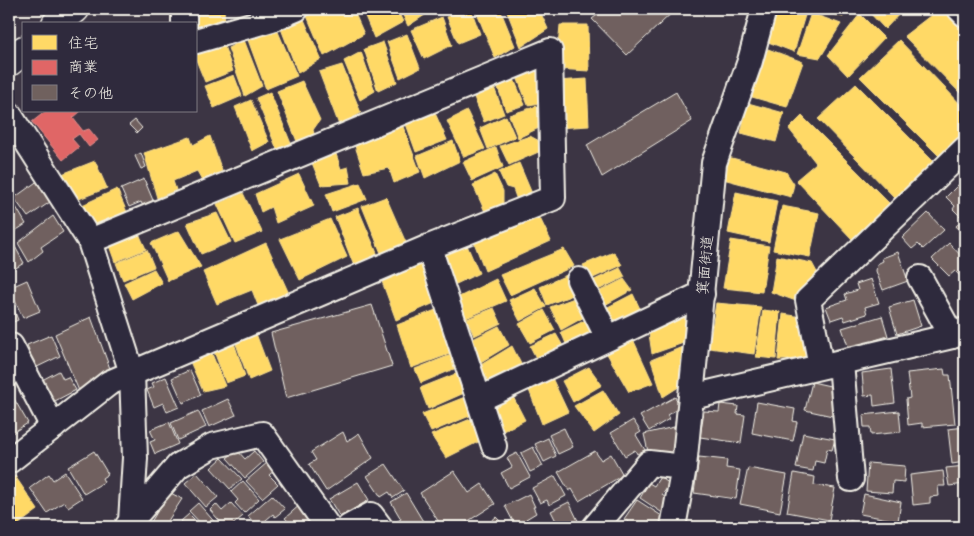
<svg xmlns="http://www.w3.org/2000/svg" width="974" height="536" viewBox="0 0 974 536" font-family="Delius,'Klee One',sans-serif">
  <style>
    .homes { fill: #ffd966; stroke: #fce08d }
    .shops { fill: #e06666; stroke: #e6908d }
    .building { fill: #70615e; stroke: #f4f1e8 }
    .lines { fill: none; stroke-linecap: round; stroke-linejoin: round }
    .minor-casing { stroke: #f4f1e8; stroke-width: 28 }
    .highway-casing { stroke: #f4f1e8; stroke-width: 31 }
    .minor { stroke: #2f2a3d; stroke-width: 24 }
    .highway { stroke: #2f2a3d; stroke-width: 28 }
    .labels { text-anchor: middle; stroke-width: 5; stroke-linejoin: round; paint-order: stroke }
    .street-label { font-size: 15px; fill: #f4f1e8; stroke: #2f2a3d }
  </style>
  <rect width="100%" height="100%" fill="#3c3544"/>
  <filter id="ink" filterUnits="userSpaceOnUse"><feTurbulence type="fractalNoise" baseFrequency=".02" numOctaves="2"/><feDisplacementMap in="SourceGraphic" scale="10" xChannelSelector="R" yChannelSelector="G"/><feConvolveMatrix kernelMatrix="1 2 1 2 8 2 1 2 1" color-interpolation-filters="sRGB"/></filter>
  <g filter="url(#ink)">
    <g class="homes">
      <path d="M 192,9 L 224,9 L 225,25 L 196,26 L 196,24 L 191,24 Z"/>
      <path d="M 322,9 L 353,9 L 364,34 L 324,56 L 307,16 Z"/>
      <path d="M 362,9 L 397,9 L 403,22 L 374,38 Z"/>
      <path d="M 400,9 L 434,9 L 408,26 Z"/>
      <path d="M 464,9 L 471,9 L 480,34 L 458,43 L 447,17 Z"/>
      <path d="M 482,9 L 500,9 L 515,46 L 495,58 L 476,11 Z"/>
      <path d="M 506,9 L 539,9 L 548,29 L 521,47 Z"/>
      <path d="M 772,9 L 797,9 L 806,12 L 794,52 L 763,40 Z"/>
      <path d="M 815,9 L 845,9 L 843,17 Z"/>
      <path d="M 866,9 L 904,9 L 885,29 Z"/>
      <path d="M 939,9 L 957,9 L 965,17 L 965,98 L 904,36 Z"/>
      <path d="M 811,13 L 841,24 L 820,58 L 797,54 Z"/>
      <path d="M 860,14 L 884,38 L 848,76 L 828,55 Z"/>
      <path d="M 303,17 L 321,59 L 298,73 L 280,26 Z"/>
      <path d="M 442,17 L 452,45 L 424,59 L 411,30 Z"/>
      <path d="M 560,25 L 588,25 L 589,71 L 556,69 Z"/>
      <path d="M 276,27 L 297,76 L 266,89 L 248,40 Z"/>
      <path d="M 407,34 L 420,68 L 400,78 L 387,42 Z"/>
      <path d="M 244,40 L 262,86 L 245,96 L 228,48 Z"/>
      <path d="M 899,40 L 965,109 L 965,131 L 940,157 L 860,77 Z"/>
      <path d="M 383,42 L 397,82 L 378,91 L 364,49 Z"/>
      <path d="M 223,43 L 233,71 L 205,82 L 196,60 L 196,52 Z"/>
      <path d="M 768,49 L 803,62 L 787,107 L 752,97 Z"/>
      <path d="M 361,52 L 375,91 L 360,100 L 344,61 Z"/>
      <path d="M 342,65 L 361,113 L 339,125 L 319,72 Z"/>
      <path d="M 537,70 L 543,87 L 541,103 L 528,105 L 517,77 Z"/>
      <path d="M 234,75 L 242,96 L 214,108 L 205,86 Z"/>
      <path d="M 513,77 L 525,105 L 506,111 L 496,82 Z"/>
      <path d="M 587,79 L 589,126 L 557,128 L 557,81 Z"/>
      <path d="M 302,81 L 320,120 L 313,130 L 316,140 L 300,149 L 277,91 Z"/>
      <path d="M 492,82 L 504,114 L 484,122 L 471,90 Z"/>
      <path d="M 856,84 L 935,163 L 896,199 L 818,119 Z"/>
      <path d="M 270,92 L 292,146 L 279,154 L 256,98 Z"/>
      <path d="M 251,100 L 269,142 L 252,151 L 235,107 Z"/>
      <path d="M 748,103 L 784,113 L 776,142 L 741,133 Z"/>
      <path d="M 540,105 L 541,127 L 518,138 L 509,115 Z"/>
      <path d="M 467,111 L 485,149 L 464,157 L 447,121 Z"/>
      <path d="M 435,113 L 447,140 L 416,152 L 406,124 Z"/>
      <path d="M 506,116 L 515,137 L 488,149 L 480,128 Z"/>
      <path d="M 802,116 L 891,205 L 853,240 L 796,180 L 816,163 L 789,129 Z"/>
      <path d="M 402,124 L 420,172 L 394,183 L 389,168 L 364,173 L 354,143 Z"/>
      <path d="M 210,136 L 222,171 L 202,180 L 197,171 L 173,181 L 176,190 L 157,198 L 144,153 L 190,137 L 193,145 Z"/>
      <path d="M 530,136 L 541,142 L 543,150 L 509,165 L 500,146 Z"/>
      <path d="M 453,141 L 460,161 L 425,178 L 417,156 Z"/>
      <path d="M 496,147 L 503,167 L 472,181 L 463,162 Z"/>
      <path d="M 335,151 L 341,169 L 348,167 L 351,183 L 321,185 L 310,158 Z"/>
      <path d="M 728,157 L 786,172 L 794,184 L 791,197 L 723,179 Z"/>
      <path d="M 95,161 L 107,188 L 74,201 L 62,174 Z"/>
      <path d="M 519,163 L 533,196 L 518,203 L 513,189 L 506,187 L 499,172 Z"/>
      <path d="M 299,174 L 314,206 L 276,223 L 271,207 L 261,212 L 255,194 Z"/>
      <path d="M 495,174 L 503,191 L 503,203 L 487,216 L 473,185 Z"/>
      <path d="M 360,183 L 367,199 L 332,212 L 326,194 Z"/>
      <path d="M 117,189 L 129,217 L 94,233 L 80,206 Z"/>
      <path d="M 736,192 L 777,201 L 769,242 L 728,233 Z"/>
      <path d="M 243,193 L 262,232 L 235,243 L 217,204 Z"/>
      <path d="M 386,197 L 407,245 L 383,258 L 362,206 Z"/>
      <path d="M 782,206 L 819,213 L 810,257 L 773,250 Z"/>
      <path d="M 358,208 L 379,258 L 356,271 L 335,217 Z"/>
      <path d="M 537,212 L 551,241 L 485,271 L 472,237 Z"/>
      <path d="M 217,213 L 231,242 L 201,254 L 187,223 Z"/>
      <path d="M 330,219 L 347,257 L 300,280 L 280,239 Z"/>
      <path d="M 136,227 L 146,249 L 115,262 L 107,240 Z"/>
      <path d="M 179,231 L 201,267 L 168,281 L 151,243 Z"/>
      <path d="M 731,240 L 769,246 L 762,292 L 723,288 Z"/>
      <path d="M 266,243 L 291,298 L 259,308 L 252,290 L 217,304 L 203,272 Z"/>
      <path d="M 466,243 L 479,273 L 452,286 L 438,254 Z"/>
      <path d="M 564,249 L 574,266 L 510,295 L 500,275 Z"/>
      <path d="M 147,250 L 154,267 L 123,280 L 116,263 Z"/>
      <path d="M 614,252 L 622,265 L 591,279 L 583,265 Z"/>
      <path d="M 777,256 L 812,263 L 819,276 L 796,301 L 771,292 Z"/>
      <path d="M 421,260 L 439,301 L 396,320 L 380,276 Z"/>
      <path d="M 620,268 L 625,277 L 596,291 L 590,282 Z"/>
      <path d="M 154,269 L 162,283 L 132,299 L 124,283 Z"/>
      <path d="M 569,274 L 578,293 L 547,305 L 540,287 Z"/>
      <path d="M 496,279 L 506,301 L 466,318 L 457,298 Z"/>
      <path d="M 624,279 L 632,290 L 603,306 L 596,293 Z"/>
      <path d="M 535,288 L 546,307 L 520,321 L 509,300 Z"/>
      <path d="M 633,294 L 642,313 L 617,327 L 604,309 Z"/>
      <path d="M 577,297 L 586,316 L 561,330 L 550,307 Z"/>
      <path d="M 716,303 L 761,307 L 754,354 L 709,348 Z"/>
      <path d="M 692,304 L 692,340 L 652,354 L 648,327 Z"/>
      <path d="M 441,308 L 458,351 L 411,368 L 397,325 Z"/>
      <path d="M 494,308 L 501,323 L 474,336 L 467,319 Z"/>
      <path d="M 544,310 L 555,330 L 530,343 L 519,324 Z"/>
      <path d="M 763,310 L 780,312 L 776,359 L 756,357 Z"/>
      <path d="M 783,314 L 802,317 L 806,360 L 778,360 Z"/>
      <path d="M 586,320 L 596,340 L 570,353 L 561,332 Z"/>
      <path d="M 499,326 L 509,345 L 479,363 L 471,340 Z"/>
      <path d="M 255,331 L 270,371 L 249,380 L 235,341 Z"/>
      <path d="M 556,334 L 567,353 L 539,364 L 530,346 Z"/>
      <path d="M 632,337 L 653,383 L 629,392 L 606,352 Z"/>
      <path d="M 233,340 L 245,376 L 226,383 L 213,349 Z"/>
      <path d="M 687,345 L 688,381 L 663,397 L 651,360 Z"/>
      <path d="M 512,346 L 522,366 L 490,384 L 479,366 Z"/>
      <path d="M 210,349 L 225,386 L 203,391 L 188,357 Z"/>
      <path d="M 456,353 L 461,366 L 421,383 L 415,369 Z"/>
      <path d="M 589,367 L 602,385 L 573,402 L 562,381 Z"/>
      <path d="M 463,371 L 471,390 L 428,409 L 420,388 Z"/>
      <path d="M 552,378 L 568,412 L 542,424 L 529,390 Z"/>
      <path d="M 509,389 L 525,420 L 501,432 L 485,400 Z"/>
      <path d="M 603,390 L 619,415 L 594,433 L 574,406 Z"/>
      <path d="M 465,397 L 472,415 L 431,432 L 422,414 Z"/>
      <path d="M 473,418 L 484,439 L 446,458 L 431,435 Z"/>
      <path d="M 15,476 L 38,510 L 15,527 L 9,527 L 9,480 Z"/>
    </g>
    <path class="shops" d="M 46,111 L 81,111 L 73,118 L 83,131 L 89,129 L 98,140 L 89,147 L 79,134 L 72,139 L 79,147 L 63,160 L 32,122 Z"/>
    <g class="building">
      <path d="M 605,9 L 676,9 L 627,55 L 592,19 Z"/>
      <path d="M 676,92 L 692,121 L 602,177 L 587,145 Z"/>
      <path d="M 135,120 L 142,128 L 137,133 L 129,125 Z"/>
      <path d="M 141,153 L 146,167 L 141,169 L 135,156 Z"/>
      <path d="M 965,178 L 965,211 L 960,216 L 953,209 L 955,206 L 946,197 Z"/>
      <path d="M 144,179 L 155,205 L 145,210 L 141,202 L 129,207 L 121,189 Z"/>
      <path d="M 39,180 L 53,200 L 28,217 L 14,198 Z"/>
      <path d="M 9,195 L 26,224 L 9,235 Z"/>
      <path d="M 928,213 L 944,230 L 923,249 L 918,244 L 912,249 L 902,238 Z"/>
      <path d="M 53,216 L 63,232 L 41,247 L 43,251 L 29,262 L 18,243 Z"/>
      <path d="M 965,218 L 965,237 L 956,226 Z"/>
      <path d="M 13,243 L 24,263 L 9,272 L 9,244 Z"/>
      <path d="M 949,243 L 965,260 L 965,275 L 962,278 L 955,271 L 949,276 L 932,259 Z"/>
      <path d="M 898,252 L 908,281 L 883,290 L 876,271 L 877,264 L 883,261 L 882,258 Z"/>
      <path d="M 871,279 L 879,303 L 865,307 L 867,314 L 845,321 L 843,316 L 831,320 L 826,307 L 847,300 L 845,294 L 858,290 L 856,284 Z"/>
      <path d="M 27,280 L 40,311 L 23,318 L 9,288 Z"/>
      <path d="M 9,297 L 18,320 L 9,324 Z"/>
      <path d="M 913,300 L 921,326 L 897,334 L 889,307 Z"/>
      <path d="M 372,305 L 392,366 L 286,398 L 271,333 Z"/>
      <path d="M 882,316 L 888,336 L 875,340 L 877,347 L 867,350 L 866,344 L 849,349 L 842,328 Z"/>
      <path d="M 91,317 L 112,374 L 79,391 L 55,334 Z"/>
      <path d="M 51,335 L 60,356 L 33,369 L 25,352 L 29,350 L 27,345 Z"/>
      <path d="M 891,369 L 895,403 L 874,406 L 873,395 L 864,396 L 862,373 Z"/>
      <path d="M 944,369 L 945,375 L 950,375 L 955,424 L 922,427 L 922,423 L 908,425 L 906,399 L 910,398 L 907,373 Z"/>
      <path d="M 190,370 L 201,395 L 183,403 L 172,378 Z"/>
      <path d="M 59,371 L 63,379 L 68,377 L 76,390 L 53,402 L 42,380 Z"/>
      <path d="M 166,377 L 179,407 L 167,412 L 163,403 L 154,407 L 147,390 L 154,387 L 152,383 Z"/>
      <path d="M 812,382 L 839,388 L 837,417 L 805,410 Z"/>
      <path d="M 9,390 L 28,423 L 9,435 Z"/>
      <path d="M 675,397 L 681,407 L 667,415 L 669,419 L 649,431 L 640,416 Z"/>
      <path d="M 228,399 L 236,415 L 209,427 L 202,411 Z"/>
      <path d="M 757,402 L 795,409 L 793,421 L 797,422 L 793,441 L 752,433 Z"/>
      <path d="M 720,404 L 738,406 L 737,414 L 745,415 L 741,443 L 700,437 L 704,411 L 719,412 Z"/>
      <path d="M 198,411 L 206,427 L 178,440 L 171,423 Z"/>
      <path d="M 899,411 L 901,432 L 871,435 L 870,427 L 864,427 L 863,415 Z"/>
      <path d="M 633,420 L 641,432 L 636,435 L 645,450 L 637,454 L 635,450 L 625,456 L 611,433 Z"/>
      <path d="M 169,422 L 178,444 L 155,454 L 150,442 L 155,440 L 150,430 Z"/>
      <path d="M 674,427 L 680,453 L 662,457 L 649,456 L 644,434 Z"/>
      <path d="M 965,427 L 965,462 L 952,464 L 948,429 Z"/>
      <path d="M 564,428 L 573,447 L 558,454 L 549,435 Z"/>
      <path d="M 343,432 L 347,441 L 359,433 L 373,458 L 326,491 L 309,464 L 316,460 L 311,452 Z"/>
      <path d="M 803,433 L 835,439 L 832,450 L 827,449 L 824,463 L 815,461 L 813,471 L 796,468 Z"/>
      <path d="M 548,438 L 556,456 L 544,462 L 535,444 Z"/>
      <path d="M 533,447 L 543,466 L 530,472 L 521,453 Z"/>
      <path d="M 237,450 L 245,459 L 254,451 L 263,462 L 245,478 L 227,458 Z"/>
      <path d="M 94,451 L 108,474 L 102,478 L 104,482 L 84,494 L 68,467 Z"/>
      <path d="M 595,451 L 601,460 L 611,454 L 623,475 L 579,501 L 572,489 L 569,491 L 558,472 Z"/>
      <path d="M 517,453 L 530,477 L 509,488 L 501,473 L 512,467 L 507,458 Z"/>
      <path d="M 699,457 L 727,460 L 726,468 L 740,470 L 736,499 L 694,493 Z"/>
      <path d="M 222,458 L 242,479 L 230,489 L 211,468 Z"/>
      <path d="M 268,462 L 275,470 L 269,475 L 278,484 L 262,498 L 246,481 Z"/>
      <path d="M 868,463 L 905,466 L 904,482 L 893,481 L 892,493 L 866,491 Z"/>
      <path d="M 386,464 L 404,491 L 393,498 L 389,492 L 381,497 L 367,476 Z"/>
      <path d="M 965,466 L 965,484 L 949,486 L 946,468 Z"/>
      <path d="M 748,468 L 787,475 L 780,512 L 740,504 Z"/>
      <path d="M 454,471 L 469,493 L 482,484 L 495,504 L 459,527 L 442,527 L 420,493 Z"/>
      <path d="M 943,471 L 945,486 L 938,486 L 939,496 L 930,497 L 930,503 L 913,505 L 910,475 Z"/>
      <path d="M 65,472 L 82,498 L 68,507 L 64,502 L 47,513 L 30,488 L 49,474 L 53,480 Z"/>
      <path d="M 197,473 L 218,497 L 206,507 L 185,483 Z"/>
      <path d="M 794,473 L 815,477 L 814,485 L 835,488 L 829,520 L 787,512 Z"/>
      <path d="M 555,476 L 566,496 L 549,505 L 547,500 L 540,503 L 532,488 Z"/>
      <path d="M 660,477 L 670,484 L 662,495 L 672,502 L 664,514 L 640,498 L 649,483 L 654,486 Z"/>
      <path d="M 243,481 L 259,499 L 244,513 L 235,503 L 238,500 L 231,492 Z"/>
      <path d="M 358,482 L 369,500 L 340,517 L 329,499 Z"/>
      <path d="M 169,492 L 182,499 L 164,527 L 148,527 Z"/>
      <path d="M 406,493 L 424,523 L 417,527 L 400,527 L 396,522 L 401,519 L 391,502 Z"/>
      <path d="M 529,494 L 535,507 L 533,507 L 536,513 L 526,519 L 527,521 L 516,527 L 505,506 Z"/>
      <path d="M 864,494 L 901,502 L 898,521 L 860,514 Z"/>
      <path d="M 272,495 L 285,509 L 275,517 L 273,514 L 258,527 L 248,516 Z"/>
      <path d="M 637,500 L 665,518 L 659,526 L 661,527 L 636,527 L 624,519 Z"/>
      <path d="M 569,502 L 581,527 L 559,527 L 551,511 Z"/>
      <path d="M 198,503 L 218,526 L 216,527 L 204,527 L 189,511 Z"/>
      <path d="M 231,503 L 243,516 L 230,527 L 225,527 L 210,510 L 216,504 L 222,511 Z"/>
      <path d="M 301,504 L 322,527 L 293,527 L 285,518 Z"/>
      <path d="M 189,514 L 202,527 L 187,527 L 181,521 Z"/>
      <path d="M 496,517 L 506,527 L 484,527 Z"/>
      <path d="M 846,519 L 871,527 L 843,527 Z"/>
    </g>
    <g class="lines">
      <defs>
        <g id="minor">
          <path d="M 960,9 L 965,14"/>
          <path d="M 184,24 L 184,9"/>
          <path d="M 196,41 L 272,19 L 296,9"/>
          <path d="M 9,114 L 90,241 L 132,373 L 135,458 L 131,521 L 127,527"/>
          <path d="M 429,247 L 494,446"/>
          <path d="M 920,278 L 952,336"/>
          <path d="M 579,280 L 608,338"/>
          <path d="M 11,346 L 53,427"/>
          <path d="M 841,363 L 851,479"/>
          <path d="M 821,366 L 808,300 L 965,149"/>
          <path d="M 692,397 L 952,336 L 965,330"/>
          <path d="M 480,399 L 702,294"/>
          <path d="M 9,461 L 109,383 L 429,247 L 553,198 L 550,51 L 90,241"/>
          <path d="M 131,521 L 178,466 L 212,446 L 262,434 L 328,527"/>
          <path d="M 349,527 L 371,515 L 380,527"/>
          <path d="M 595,527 L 649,463 L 684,467"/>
          <path d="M 673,527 L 684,467 L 714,163 L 750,61 L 764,9"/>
        </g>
        <g id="highway">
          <path d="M 56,24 L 75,9"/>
          <path d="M 9,62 L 24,50"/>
        </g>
      </defs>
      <use href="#minor" class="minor-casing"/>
      <use href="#highway" class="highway-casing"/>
      <use href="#minor" class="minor"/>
      <use href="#highway" class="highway"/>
    </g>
  </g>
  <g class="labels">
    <g class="street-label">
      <text transform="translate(705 265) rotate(-85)" y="5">箕面街道</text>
    </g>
  </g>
  <rect width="974" height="536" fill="none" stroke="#2f2a3d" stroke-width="30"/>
  <rect x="15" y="15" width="944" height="506" fill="none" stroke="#f4f1e8" stroke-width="2" filter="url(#ink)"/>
  <rect x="22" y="22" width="175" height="90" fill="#2f2a3d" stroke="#7e7a81"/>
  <rect x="32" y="35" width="25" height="15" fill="#ffd966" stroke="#7e7a81"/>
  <text x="68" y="48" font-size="15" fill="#f4f1e8">住宅</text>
  <rect x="32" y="60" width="25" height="15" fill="#e06666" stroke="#7e7a81"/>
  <text x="68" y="72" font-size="15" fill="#f4f1e8">商業</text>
  <rect x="32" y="85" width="25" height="15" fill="#70615e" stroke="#7e7a81"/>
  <text x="68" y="98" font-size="15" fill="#f4f1e8">その他</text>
</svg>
